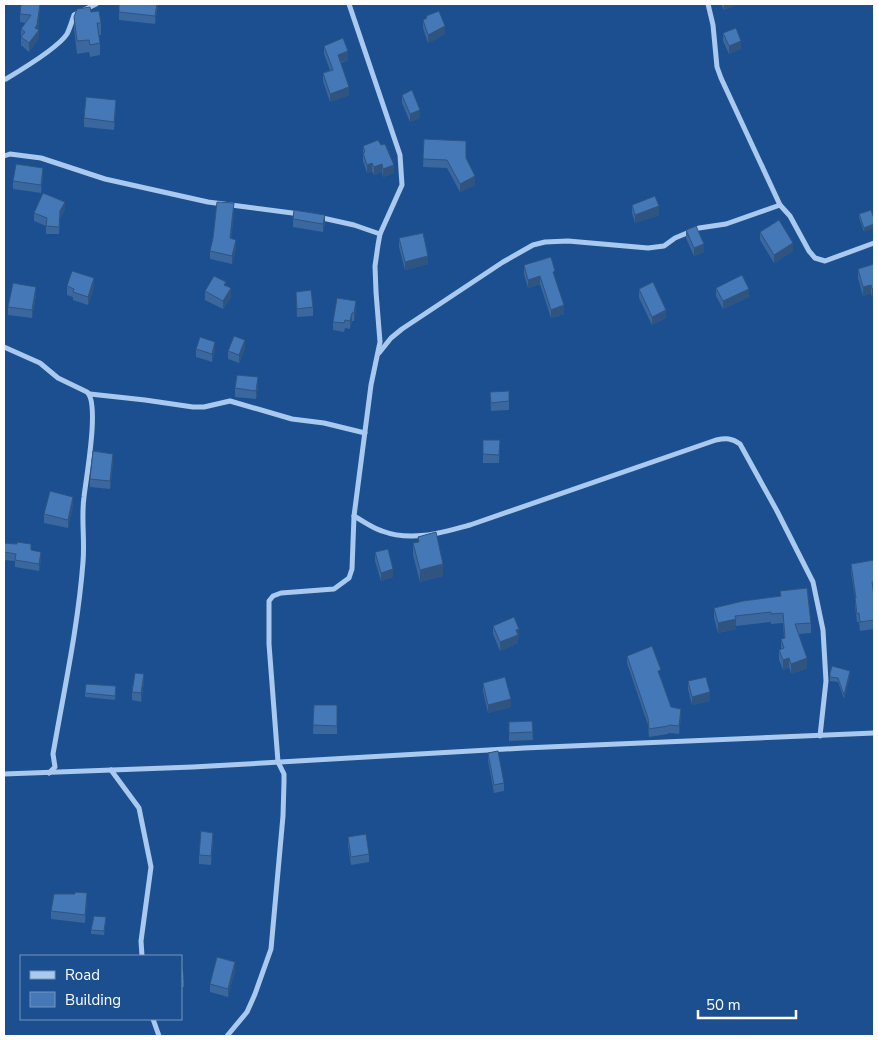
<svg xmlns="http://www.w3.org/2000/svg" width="878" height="1040" viewBox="0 0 878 1040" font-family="'Nunito Sans',sans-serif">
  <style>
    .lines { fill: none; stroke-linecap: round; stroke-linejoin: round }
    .minor { stroke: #a9c9ee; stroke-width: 5 }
    .wall { fill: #3a679d }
    .shaded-wall { fill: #305480 }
    .building { fill: #4478b7; stroke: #305480 }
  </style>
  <rect width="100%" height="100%" fill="#1b4f8f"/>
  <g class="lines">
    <g class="minor">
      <path d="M 708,4 L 713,25 L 717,67 L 721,78 L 780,205"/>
      <path d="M 6,79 C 21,70 58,48 67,34 C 70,28 72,21 74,15 L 96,4"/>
      <path d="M 4,156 L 10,154 L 41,158 L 105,179 L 208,202 L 300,214"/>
      <path d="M 318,217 L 354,225 L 380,234"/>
      <path d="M 4,347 L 40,363 L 58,378 L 87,392 C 100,403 86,478 84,497 C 81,518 85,540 83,562 C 78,627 64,690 53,754 L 55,767 L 49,773"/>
      <path d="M 379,353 L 391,338 L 402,329 L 503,262 L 533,245 L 545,242 L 568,241 L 648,248 L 664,246 L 675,238 L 699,228 L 726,224 L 780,205 L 790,216 L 809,251 L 815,258 L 825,261 L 874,243"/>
      <path d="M 90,394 L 145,400 L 193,407 L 204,407 L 230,401 L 292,419 L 324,423 L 365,433"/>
      <path d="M 354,516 C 363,521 372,528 382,531 C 411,542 441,533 470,525 L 716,440 C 726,438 732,438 740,444 L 777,511 L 813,582 L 823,630 L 826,681 L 820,736"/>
      <path d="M 111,770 L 139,808 L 151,867 L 141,941 L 142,956"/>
      <path d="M 4,774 L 193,767 L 524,748 L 874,733"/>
      <path d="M 153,1019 L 159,1036"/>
      <path d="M 227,1036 L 247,1012 L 255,994 L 271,949 L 283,816 L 284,782 L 284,774 L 278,762 L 269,644 L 269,601 L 273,596 L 281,593 L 334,589 L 349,578 L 352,569 L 354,516 L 371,385 L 380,342 L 376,292 L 375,266 L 378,245 L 380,234 L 402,185 L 400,155 L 349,4"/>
    </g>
  </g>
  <g class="wall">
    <path d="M 40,4 L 38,30 L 39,38 L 29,52 L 21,45 L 21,29 L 26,23 L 20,22 L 20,14 Z"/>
    <path d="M 119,4 L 158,4 L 155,24 L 119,20 Z"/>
    <path d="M 721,4 L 738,4 L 724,10 Z"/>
    <path d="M 91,12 L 101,23 L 101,35 L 99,35 L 100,43 L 100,55 L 90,57 L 89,52 L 77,54 L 74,29 L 74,17 Z"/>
    <path d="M 426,16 L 445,34 L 428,43 L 423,28 L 423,20 L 426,19 Z"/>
    <path d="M 723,33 L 741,49 L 729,54 L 723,41 Z"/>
    <path d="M 324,46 L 348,60 L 341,63 L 349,95 L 330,102 L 323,81 L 323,73 L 330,70 L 324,54 Z"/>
    <path d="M 402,95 L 420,118 L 410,122 L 402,103 Z"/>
    <path d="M 116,108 L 114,130 L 84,127 L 84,118 Z"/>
    <path d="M 424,139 L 466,158 L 475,185 L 460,192 L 447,168 L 423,167 Z"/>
    <path d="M 363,146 L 394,173 L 383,177 L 382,172 L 374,175 L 372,171 L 367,173 L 363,161 Z"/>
    <path d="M 43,176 L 41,193 L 13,189 L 13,181 Z"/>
    <path d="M 632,205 L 659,215 L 635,223 L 632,213 Z"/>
    <path d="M 65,209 L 60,219 L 59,234 L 46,234 L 46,226 L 34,221 L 34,213 Z"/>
    <path d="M 871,210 L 864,232 L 859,218 L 859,214 Z"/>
    <path d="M 234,212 L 231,239 L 236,248 L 232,264 L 210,259 L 210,251 Z"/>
    <path d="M 293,219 L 325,223 L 323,232 L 293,227 Z"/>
    <path d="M 686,230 L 704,252 L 694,256 L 686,238 Z"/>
    <path d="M 760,232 L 793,251 L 774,263 L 760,240 Z"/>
    <path d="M 399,238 L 428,264 L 405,270 L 399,247 Z"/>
    <path d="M 874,264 L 872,297 L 871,293 L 863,296 L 858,278 L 858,269 Z"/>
    <path d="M 524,265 L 555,279 L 564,314 L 551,318 L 540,284 L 528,288 L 524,274 Z"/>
    <path d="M 67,286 L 94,287 L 88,305 L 73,300 L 73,297 L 67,295 Z"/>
    <path d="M 226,286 L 231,297 L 223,309 L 205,300 L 205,291 Z"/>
    <path d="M 716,288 L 749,297 L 723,309 L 716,296 Z"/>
    <path d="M 639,289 L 666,318 L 652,325 L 639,298 Z"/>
    <path d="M 296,292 L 313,307 L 313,316 L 297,317 Z"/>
    <path d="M 36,295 L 32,318 L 8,315 L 8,307 Z"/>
    <path d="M 356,309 L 354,321 L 352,321 L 350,329 L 345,328 L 344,332 L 333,330 L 333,322 Z"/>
    <path d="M 245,348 L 239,363 L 228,359 L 228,351 Z"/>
    <path d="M 196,349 L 215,350 L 212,362 L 196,357 Z"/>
    <path d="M 258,386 L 256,399 L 235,397 L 235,388 Z"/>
    <path d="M 490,392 L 509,401 L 509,410 L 491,411 Z"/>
    <path d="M 483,440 L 500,440 L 499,463 L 483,463 Z"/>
    <path d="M 113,462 L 110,489 L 90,487 L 90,479 Z"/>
    <path d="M 73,505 L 68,528 L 44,523 L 44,514 Z"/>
    <path d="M 418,537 L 443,576 L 420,582 L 413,555 L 413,543 L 418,542 Z"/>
    <path d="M 4,543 L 31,550 L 41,560 L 39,571 L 15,567 L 15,561 L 4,560 Z"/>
    <path d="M 375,552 L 393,577 L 381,581 L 375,561 Z"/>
    <path d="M 874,560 L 874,590 L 873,590 L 874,597 L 874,629 L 860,631 L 859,622 L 857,622 L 855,606 L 855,598 L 851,572 L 851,564 Z"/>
    <path d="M 780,591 L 811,623 L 811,633 L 799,634 L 807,668 L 791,674 L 789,667 L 783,670 L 779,660 L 779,650 L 781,650 L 781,639 L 784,638 L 783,623 L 771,624 L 771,622 L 736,626 L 736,629 L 718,633 L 714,618 L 714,608 L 780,596 Z"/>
    <path d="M 493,626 L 519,637 L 518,638 L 518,643 L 500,651 L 493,634 Z"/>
    <path d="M 627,656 L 661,678 L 671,707 L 681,717 L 679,734 L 669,733 L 668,734 L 649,737 L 648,725 L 627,663 Z"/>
    <path d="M 830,673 L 850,675 L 844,699 L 838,682 L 830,681 Z"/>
    <path d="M 688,681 L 710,701 L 692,705 L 688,689 Z"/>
    <path d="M 144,682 L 141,702 L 132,700 L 132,692 Z"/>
    <path d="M 483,683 L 511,707 L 488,713 L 483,691 Z"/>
    <path d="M 116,690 L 115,700 L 85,697 L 85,693 Z"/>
    <path d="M 314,705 L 337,705 L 337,734 L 313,734 Z"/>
    <path d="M 532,721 L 533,740 L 509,741 L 509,722 Z"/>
    <path d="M 488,753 L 504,783 L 504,791 L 494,793 L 488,761 Z"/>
    <path d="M 348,837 L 369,854 L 369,862 L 351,865 L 348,845 Z"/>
    <path d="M 213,841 L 211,865 L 199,864 L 199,855 Z"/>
    <path d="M 87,901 L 85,923 L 51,919 L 51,911 Z"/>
    <path d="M 106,921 L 104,935 L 91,934 L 91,930 Z"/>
    <path d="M 181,960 L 184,979 L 184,987 L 181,987 Z"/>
    <path d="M 235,970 L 228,997 L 210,992 L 210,984 Z"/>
  </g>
  <g class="shaded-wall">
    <path d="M 40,4 L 40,9 L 38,32 L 39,30 L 39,38 L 29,52 L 29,43 L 35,28 Z"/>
    <path d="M 157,4 L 158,4 L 155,24 L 155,16 Z"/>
    <path d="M 724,4 L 738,4 L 724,10 Z"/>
    <path d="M 445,26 L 445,34 L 428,43 L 428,35 Z"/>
    <path d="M 741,41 L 741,49 L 729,54 L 729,46 Z"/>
    <path d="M 348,51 L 348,60 L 338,63 L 338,55 Z"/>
    <path d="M 349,87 L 349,95 L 330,102 L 330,94 Z"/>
    <path d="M 116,100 L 116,108 L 114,130 L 114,122 Z"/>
    <path d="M 420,110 L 420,118 L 410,122 L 410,114 Z"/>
    <path d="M 372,163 L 372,171 L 367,173 L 367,165 Z"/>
    <path d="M 382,164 L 382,172 L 374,175 L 374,167 Z"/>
    <path d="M 394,165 L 394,173 L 383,177 L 383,169 Z"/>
    <path d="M 43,168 L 43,176 L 41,193 L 41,185 Z"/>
    <path d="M 475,176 L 475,185 L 460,192 L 460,184 Z"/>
    <path d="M 65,202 L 65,209 L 60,219 L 59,234 L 60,211 Z"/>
    <path d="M 234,203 L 234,212 L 230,247 L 230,238 Z"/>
    <path d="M 659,206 L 659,215 L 635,223 L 635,215 Z"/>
    <path d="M 325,215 L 325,223 L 323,232 L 323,224 Z"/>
    <path d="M 874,224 L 874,228 L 864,232 L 864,228 Z"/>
    <path d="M 236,240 L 236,248 L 232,264 L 232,256 Z"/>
    <path d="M 793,243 L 793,251 L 774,263 L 774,255 Z"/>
    <path d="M 704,244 L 704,252 L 694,256 L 694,248 Z"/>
    <path d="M 428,256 L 428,264 L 405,270 L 405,262 Z"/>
    <path d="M 540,276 L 540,284 L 528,288 L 528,280 Z"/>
    <path d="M 94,278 L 94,287 L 88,305 L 88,297 Z"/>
    <path d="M 871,285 L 871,293 L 863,296 L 863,287 Z"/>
    <path d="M 36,287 L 36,295 L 32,318 L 32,310 Z"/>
    <path d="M 231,288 L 231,297 L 223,309 L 223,301 Z"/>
    <path d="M 874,288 L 874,297 L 872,297 L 872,289 Z"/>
    <path d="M 749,289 L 749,297 L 723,309 L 723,301 Z"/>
    <path d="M 356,301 L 356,309 L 354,321 L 354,313 Z"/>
    <path d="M 564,305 L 564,314 L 551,318 L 551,310 Z"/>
    <path d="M 666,310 L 666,318 L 652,325 L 652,317 Z"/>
    <path d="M 352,313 L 352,321 L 350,329 L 350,321 Z"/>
    <path d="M 245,340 L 245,348 L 239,363 L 239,355 Z"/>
    <path d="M 215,342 L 215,350 L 212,362 L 212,354 Z"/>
    <path d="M 258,377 L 258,386 L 256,399 L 256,391 Z"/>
    <path d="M 113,454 L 113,462 L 110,489 L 110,481 Z"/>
    <path d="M 73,497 L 73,505 L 68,528 L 68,520 Z"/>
    <path d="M 41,552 L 41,560 L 39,571 L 39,564 Z"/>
    <path d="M 443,564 L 443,576 L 420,582 L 420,570 Z"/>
    <path d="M 393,569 L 393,577 L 381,581 L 381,573 Z"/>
    <path d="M 736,619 L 736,629 L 718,633 L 718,623 Z"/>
    <path d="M 519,629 L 519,637 L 518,638 L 518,643 L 500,651 L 500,642 L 516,630 Z"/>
    <path d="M 789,658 L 789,667 L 783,670 L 783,660 Z"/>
    <path d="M 807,658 L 807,668 L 791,674 L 791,664 Z"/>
    <path d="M 850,671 L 850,675 L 844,699 L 844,695 Z"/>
    <path d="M 144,674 L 144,682 L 141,702 L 141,693 Z"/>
    <path d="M 710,692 L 710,701 L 692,705 L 692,697 Z"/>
    <path d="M 511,699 L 511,707 L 488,713 L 488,705 Z"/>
    <path d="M 681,709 L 681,717 L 679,734 L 679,726 Z"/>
    <path d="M 213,833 L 213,841 L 211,865 L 211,856 Z"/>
    <path d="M 87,893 L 87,901 L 85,923 L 85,915 Z"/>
    <path d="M 235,962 L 235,970 L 228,997 L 228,989 Z"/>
  </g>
  <g class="building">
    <path d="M 21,4 L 40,4 L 37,25 L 35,28 L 39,30 L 29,43 L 21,37 L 25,32 L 21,29 L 31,15 L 20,14 Z"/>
    <path d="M 119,4 L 157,4 L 155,16 L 119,12 Z"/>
    <path d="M 90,7 L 91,12 L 99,11 L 101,23 L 97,23 L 100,43 L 90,45 L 89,40 L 77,41 L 74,17 L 77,9 Z"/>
    <path d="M 439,11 L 445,26 L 428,35 L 423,20 L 427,18 L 426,16 Z"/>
    <path d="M 736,28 L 741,41 L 729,46 L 723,33 Z"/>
    <path d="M 343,38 L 348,51 L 338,55 L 349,87 L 330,94 L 323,73 L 333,70 L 324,46 Z"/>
    <path d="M 412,90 L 420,110 L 410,114 L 402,95 Z"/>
    <path d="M 86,97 L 116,100 L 114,122 L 84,118 Z"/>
    <path d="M 424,139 L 466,141 L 466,158 L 475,176 L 460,184 L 447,160 L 423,159 Z"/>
    <path d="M 378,140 L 381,145 L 385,144 L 394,165 L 383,169 L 382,164 L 374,167 L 372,163 L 367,165 L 363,153 L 365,152 L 363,146 Z"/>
    <path d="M 16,164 L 43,168 L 41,185 L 13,181 Z"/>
    <path d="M 43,193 L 65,202 L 60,211 L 59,227 L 46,226 L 47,218 L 34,213 Z"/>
    <path d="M 655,196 L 659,206 L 635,215 L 632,205 Z"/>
    <path d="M 217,202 L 234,203 L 230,238 L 236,240 L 232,256 L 210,251 L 213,238 Z"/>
    <path d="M 294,210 L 325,215 L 323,224 L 293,219 Z"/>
    <path d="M 871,210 L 874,219 L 874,224 L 864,228 L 859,214 Z"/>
    <path d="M 779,220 L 793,243 L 774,255 L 760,232 Z"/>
    <path d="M 696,226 L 704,244 L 694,248 L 686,230 Z"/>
    <path d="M 423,233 L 428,256 L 405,262 L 399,238 Z"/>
    <path d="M 551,257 L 555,271 L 553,272 L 564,305 L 551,310 L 540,276 L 528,280 L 524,265 Z"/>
    <path d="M 874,264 L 874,288 L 872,289 L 871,285 L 863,287 L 858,269 Z"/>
    <path d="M 72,271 L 94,278 L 88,297 L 73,292 L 74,289 L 67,286 Z"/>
    <path d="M 742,275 L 749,289 L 723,301 L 716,288 Z"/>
    <path d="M 214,276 L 226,282 L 224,285 L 231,288 L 223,301 L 205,291 Z"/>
    <path d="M 653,282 L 666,310 L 652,317 L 639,289 Z"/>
    <path d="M 13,283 L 36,287 L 32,310 L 8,307 Z"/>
    <path d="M 311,290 L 313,307 L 297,309 L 296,292 Z"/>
    <path d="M 337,298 L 356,301 L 354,313 L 352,313 L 350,321 L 345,320 L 344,323 L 333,322 Z"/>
    <path d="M 234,336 L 245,340 L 239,355 L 228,351 Z"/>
    <path d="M 200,337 L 215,342 L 212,354 L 196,349 Z"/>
    <path d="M 237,375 L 258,377 L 256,391 L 235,388 Z"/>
    <path d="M 509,391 L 509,401 L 491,403 L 490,392 Z"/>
    <path d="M 483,440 L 500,440 L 499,455 L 483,454 Z"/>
    <path d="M 93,451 L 113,454 L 110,481 L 90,479 Z"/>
    <path d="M 50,491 L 73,497 L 68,520 L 44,514 Z"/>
    <path d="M 436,532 L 443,564 L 420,570 L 413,543 L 419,542 L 418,537 Z"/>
    <path d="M 17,542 L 31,544 L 31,550 L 41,552 L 39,564 L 15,560 L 16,554 L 4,552 L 4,543 L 17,544 Z"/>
    <path d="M 388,549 L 393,569 L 381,573 L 375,552 Z"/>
    <path d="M 874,560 L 874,582 L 872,582 L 874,597 L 874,620 L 860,622 L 859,613 L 857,614 L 855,598 L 856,598 L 851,564 Z"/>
    <path d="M 807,588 L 811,623 L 795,624 L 807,658 L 791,664 L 789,658 L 783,660 L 779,650 L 784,648 L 781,639 L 785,638 L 783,613 L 771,614 L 771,612 L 735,616 L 736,619 L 718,623 L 714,608 L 743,601 L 781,596 L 780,591 Z"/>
    <path d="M 514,617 L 519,629 L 516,630 L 518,635 L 500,642 L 493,626 Z"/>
    <path d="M 652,646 L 661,670 L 658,671 L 671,707 L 681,709 L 679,726 L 669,725 L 668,726 L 649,729 L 648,718 L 627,656 Z"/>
    <path d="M 832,666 L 850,671 L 844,695 L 838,678 L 830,677 L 830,673 Z"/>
    <path d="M 135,673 L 144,674 L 141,693 L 132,692 Z"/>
    <path d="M 505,677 L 511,699 L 488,705 L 483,683 Z"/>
    <path d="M 706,677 L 710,692 L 692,697 L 688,681 Z"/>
    <path d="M 86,684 L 116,686 L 115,696 L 85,693 Z"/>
    <path d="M 314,705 L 337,705 L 337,726 L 313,725 Z"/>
    <path d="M 532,721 L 533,732 L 509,733 L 509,722 Z"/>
    <path d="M 498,751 L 504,783 L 494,785 L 488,753 Z"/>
    <path d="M 201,831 L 213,833 L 211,856 L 199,855 Z"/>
    <path d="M 366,834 L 369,854 L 351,857 L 348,837 Z"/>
    <path d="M 75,892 L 87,893 L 85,915 L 51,911 L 54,894 L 75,894 Z"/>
    <path d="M 94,916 L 106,917 L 104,931 L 91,930 Z"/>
    <path d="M 217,957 L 235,962 L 228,989 L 210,984 Z"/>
    <path d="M 181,960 L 184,979 L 181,979 Z"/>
  </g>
  <rect width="878" height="1040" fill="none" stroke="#ffffff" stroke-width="10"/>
  <rect x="20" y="955" width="162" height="65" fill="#1b4f8f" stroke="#7695bc"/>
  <rect x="30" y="971" width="25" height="8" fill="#a9c9ee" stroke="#7695bc"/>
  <text x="65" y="980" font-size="15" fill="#ffffff">Road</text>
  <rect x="30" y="992" width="25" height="15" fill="#4478b7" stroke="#7695bc"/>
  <text x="65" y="1005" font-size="15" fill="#ffffff">Building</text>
  <path d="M698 1010v8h98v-8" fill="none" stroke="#ffffff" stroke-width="2.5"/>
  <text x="706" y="1010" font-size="15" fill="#ffffff" stroke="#1b4f8f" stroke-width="4" paint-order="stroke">50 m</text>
</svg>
